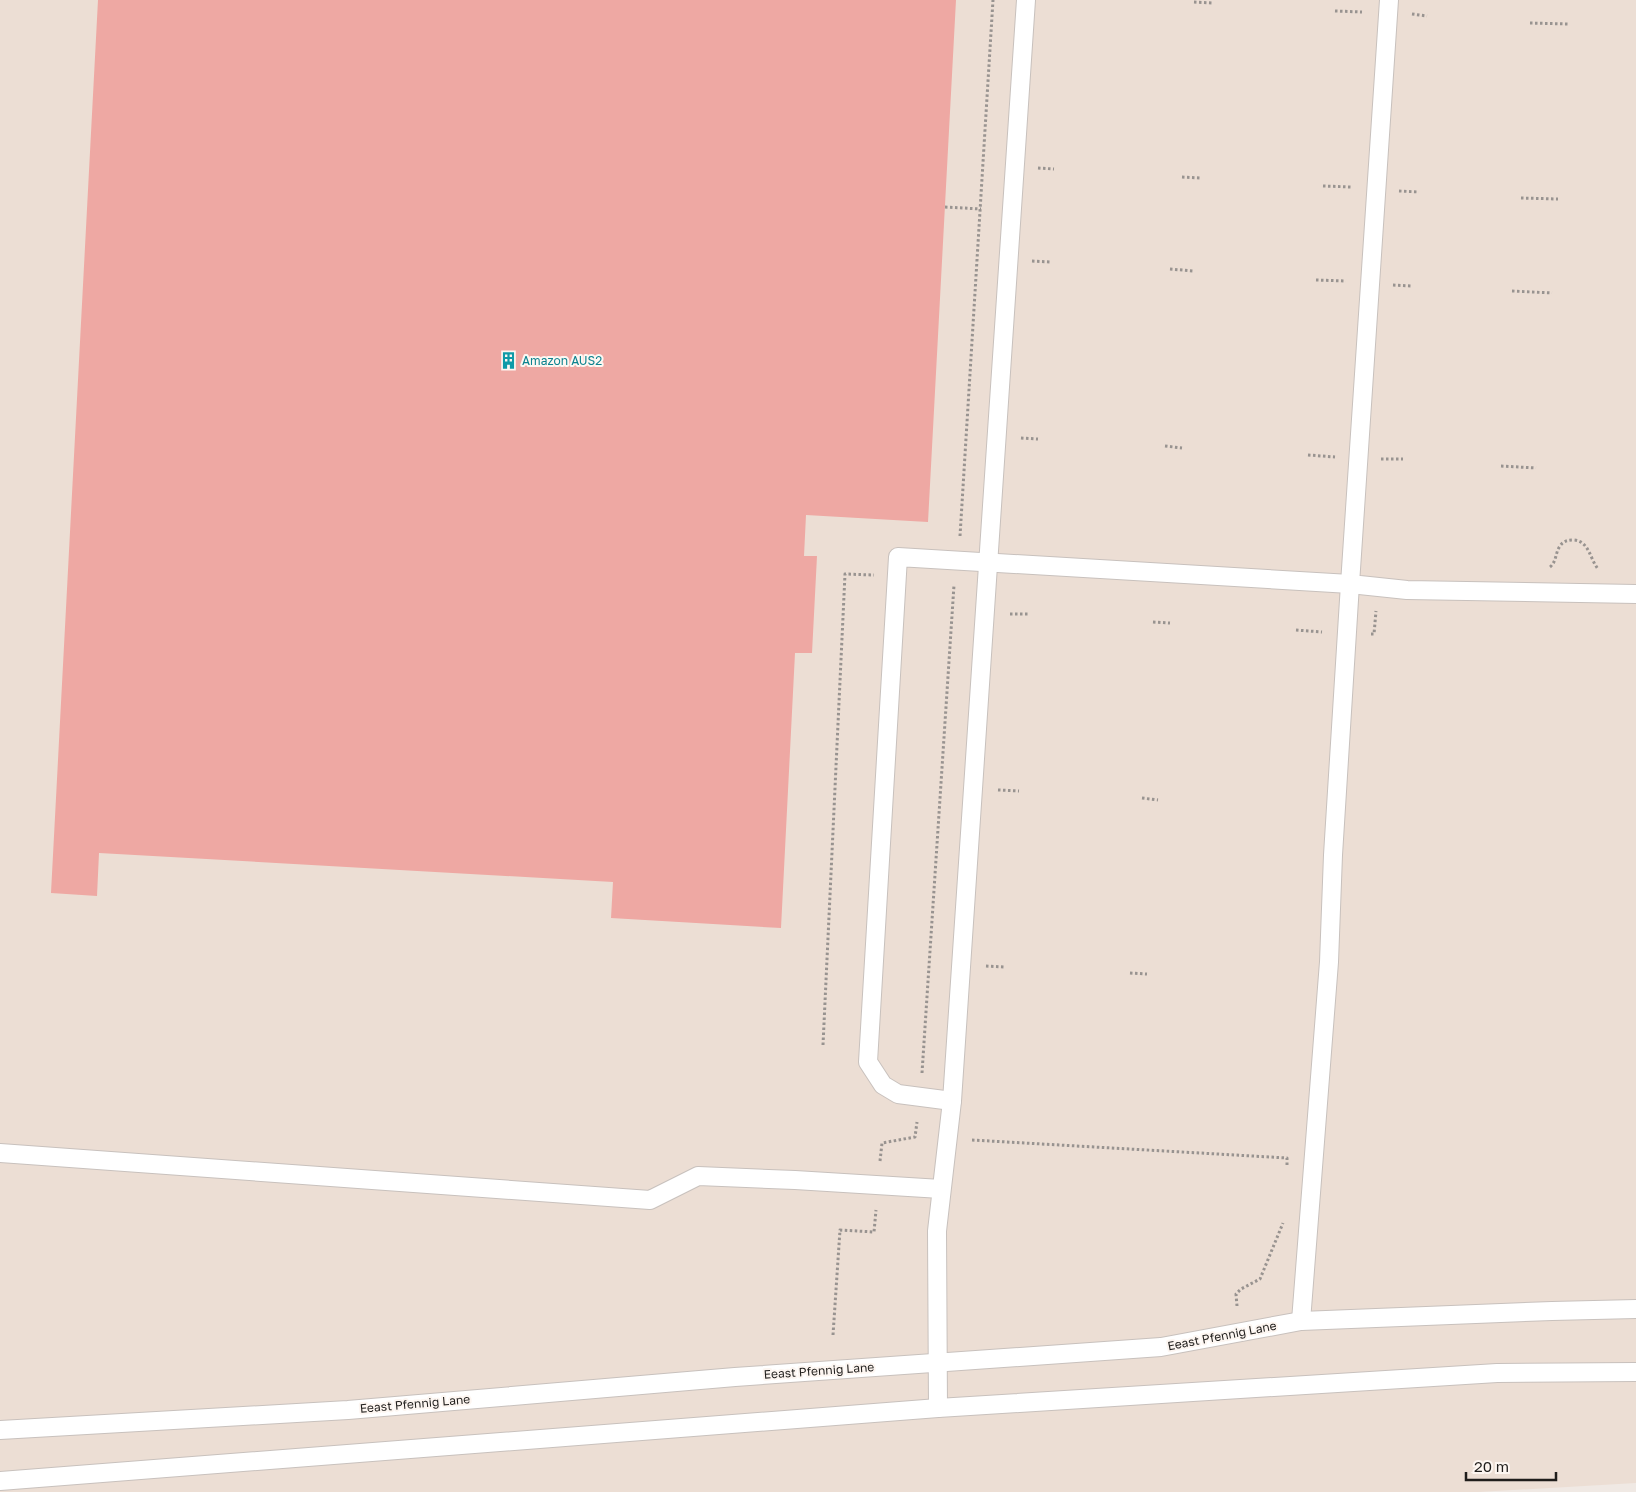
<svg xmlns="http://www.w3.org/2000/svg" width="1636" height="1492" viewBox="0 0 1636 1492" font-family="'Golos Text',sans-serif">
  <style>
    .built { fill: #ecded4 }
    .building { fill: #eea8a3 }
    .lines { fill: none; stroke-linecap: round; stroke-linejoin: round }
    .service-casing { stroke: #c8c1bd; stroke-width: 20 }
    .path { stroke: #989390; stroke-width: 3; stroke-dasharray: 2.5 2.5; stroke-linecap: butt }
    .service { stroke: #fff; stroke-width: 18 }
    .labels { text-anchor: middle; stroke-width: 4; stroke-linejoin: round; paint-order: stroke }
    .culture-label { font-size: 12px; fill: #0d838f; stroke: #fdf6f1; text-anchor: start }
    .street-label { font-size: 12px; fill: #1f1d1b; stroke: #fdf6f1 }
  </style>
  <rect width="100%" height="100%" fill="#f0e9e4"/>
  <path class="built" d="M 0,0 L 1636,0 L 1636,1483 L 1478,1492 L 0,1492 Z"/>
  <path class="building" d="M 98,0 L 956,0 L 928,522 L 806,515 L 804,556 L 817,556 L 812,653 L 795,653 L 781,928 L 611,918 L 613,882 L 99,853 L 97,896 L 51,893 Z"/>
  <g class="lines">
    <defs>
      <g id="service">
        <path d="M 1389,0 L 1350,584 L 1407,590 L 1636,594"/>
        <path d="M 952,1101 L 898,1094 L 883,1085 L 868,1062 L 898,557 L 1350,584 L 1333,855 L 1329,962 L 1301,1321"/>
        <path d="M 0,1153 L 650,1200 L 698,1176 L 795,1180 L 941,1189"/>
        <path d="M 938,1408 L 937,1231 L 952,1101 L 1026,0"/>
        <path d="M 0,1430 L 348,1410 L 735,1377 L 1161,1347 L 1301,1321 L 1552,1311 L 1636,1309"/>
        <path d="M 0,1481 L 938,1408 L 1497,1373 L 1636,1372"/>
      </g>
    </defs>
    <use href="#service" class="service-casing"/>
    <g class="path">
      <path d="M 1194,2 L 1213,3"/>
      <path d="M 1335,11 L 1362,12"/>
      <path d="M 1412,14 L 1427,16"/>
      <path d="M 1530,23 L 1568,24"/>
      <path d="M 1038,168 L 1054,169"/>
      <path d="M 1182,177 L 1200,178"/>
      <path d="M 1323,186 L 1351,187"/>
      <path d="M 1399,191 L 1419,192"/>
      <path d="M 1521,198 L 1558,199"/>
      <path d="M 945,207 L 981,209"/>
      <path d="M 1032,261 L 1050,262"/>
      <path d="M 1170,269 L 1193,271"/>
      <path d="M 1316,280 L 1346,281"/>
      <path d="M 1393,285 L 1411,286"/>
      <path d="M 1512,291 L 1552,293"/>
      <path d="M 1021,438 L 1038,439"/>
      <path d="M 1165,446 L 1182,448"/>
      <path d="M 1308,455 L 1335,457"/>
      <path d="M 1381,459 L 1403,459"/>
      <path d="M 1501,466 L 1536,468"/>
      <path d="M 960,536 L 993,0"/>
      <path d="M 1550,567 C 1557,561 1555,553 1560,546 C 1563,541 1568,540 1574,540 C 1589,541 1590,559 1598,569"/>
      <path d="M 1010,614 L 1029,614"/>
      <path d="M 1153,622 L 1170,623"/>
      <path d="M 1296,630 L 1322,632"/>
      <path d="M 1371,634 L 1374,634 L 1376,611"/>
      <path d="M 998,790 L 1019,791"/>
      <path d="M 1142,798 L 1158,800"/>
      <path d="M 986,966 L 1005,967"/>
      <path d="M 1130,973 L 1147,974"/>
      <path d="M 823,1045 L 845,574 L 874,575"/>
      <path d="M 922,1073 L 954,585"/>
      <path d="M 972,1140 L 1287,1158 L 1287,1165"/>
      <path d="M 880,1161 L 882,1143 L 915,1137 L 917,1122"/>
      <path d="M 1237,1306 L 1236,1294 L 1241,1289 L 1260,1279 L 1283,1223"/>
      <path d="M 833,1335 L 840,1230 L 874,1232 L 876,1210"/>
    </g>
    <use href="#service" class="service"/>
  </g>
  <defs>
    <symbol id="building-bare" viewBox="-9 -9 18 18"><path d="M-4-6H4V6H1V3H-1V6H-4ZM-2.5-4.3h1.7v1.8h-1.7ZM.8-4.3h1.7v1.8H.8ZM-2.5-1h1.7V.8h-1.7ZM.8-1h1.7V.8H.8Z" fill="#0f9aa8" stroke="#fdf6f1" stroke-width="2.5" paint-order="stroke"/></symbol>
  </defs>
  <g fill-rule="evenodd">
    <use href="#building-bare" x="496" y="348" width="25" height="25"/>
  </g>
  <g class="labels">
    <g class="culture-label">
      <text x="522" y="365">Amazon AUS2</text>
    </g>
    <g class="street-label">
      <text transform="translate(1222 1336) rotate(-11)" y="4">Eeast Pfennig Lane</text>
      <text transform="translate(819 1371) rotate(-4)" y="4">Eeast Pfennig Lane</text>
      <text transform="translate(415 1404) rotate(-5)" y="4">Eeast Pfennig Lane</text>
    </g>
  </g>
  <path d="M1466 1472v8h90v-8" fill="none" stroke="#1f1d1b" stroke-width="2.5"/>
  <text x="1474" y="1472" font-size="15" fill="#1f1d1b" stroke="#fdf6f1" stroke-width="4" paint-order="stroke">20 m</text>
</svg>
